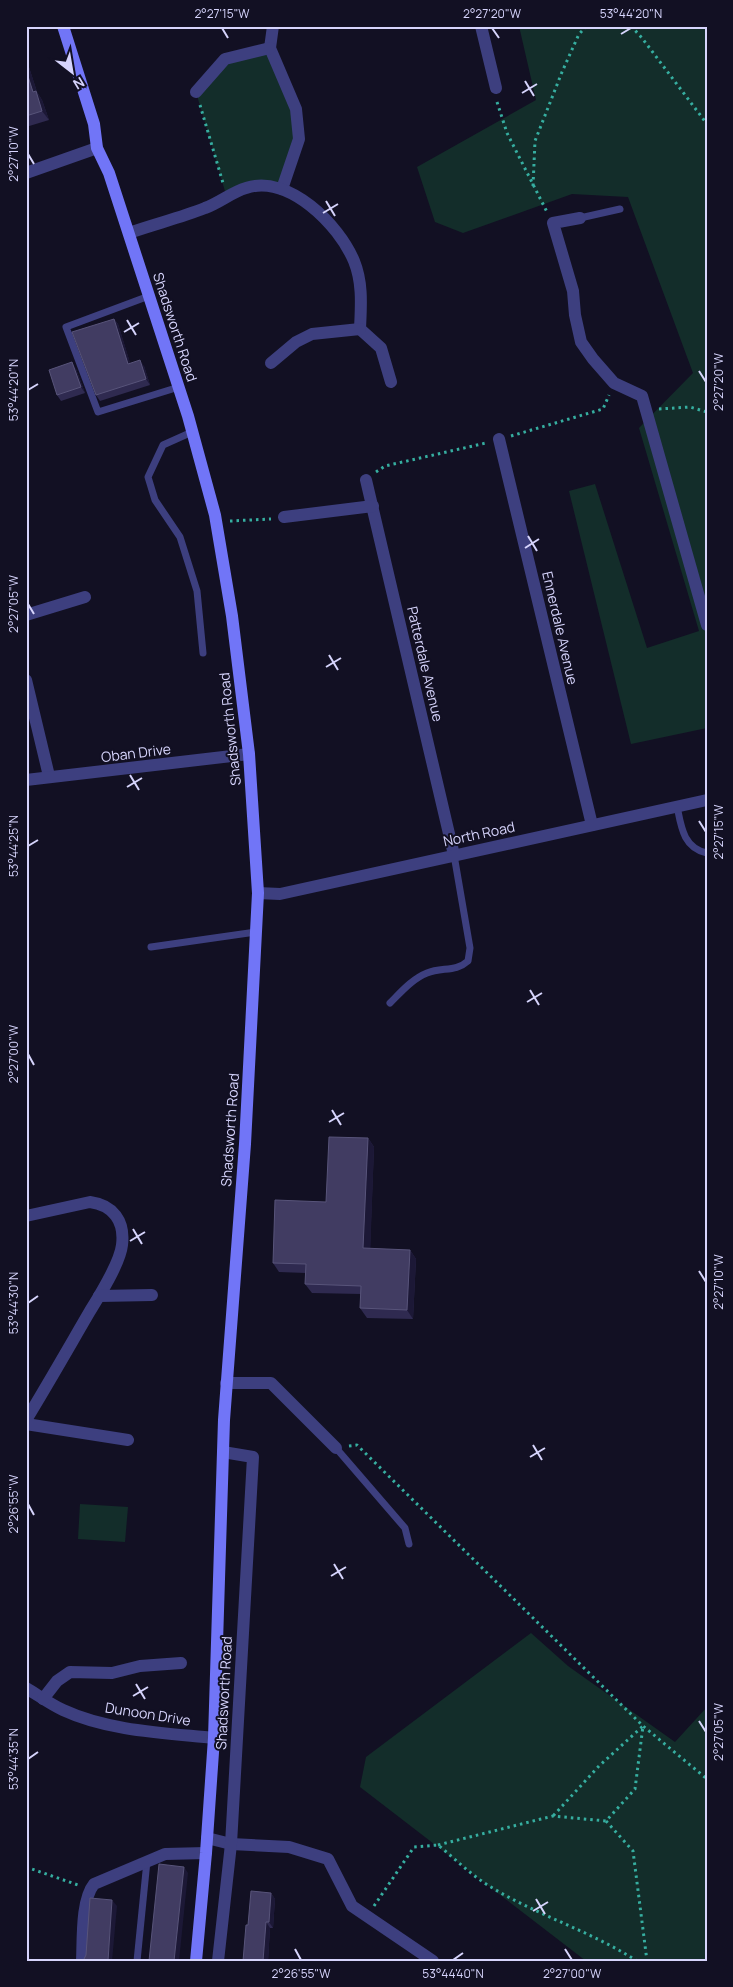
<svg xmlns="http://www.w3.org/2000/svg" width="733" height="1987" viewBox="0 0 733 1987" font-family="Manrope,sans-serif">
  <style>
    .green { fill: #132d2a }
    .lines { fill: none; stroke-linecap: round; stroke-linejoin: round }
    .path { stroke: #36aea0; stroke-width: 3; stroke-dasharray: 2.5 4; stroke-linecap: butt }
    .service { stroke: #3d3f7f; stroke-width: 7 }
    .minor { stroke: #3d3f7f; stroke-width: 12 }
    .tertiary { stroke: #3d3f7f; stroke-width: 12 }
    .secondary { stroke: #7175f7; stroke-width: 12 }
    .wall { fill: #2f2a50 }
    .shaded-wall { fill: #1c1836 }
    .building { fill: #413c62; stroke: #58547a }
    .ticks { fill: none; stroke: #d6d4fc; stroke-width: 2 }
    .labels { text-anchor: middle; stroke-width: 4; stroke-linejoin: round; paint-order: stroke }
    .street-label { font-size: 14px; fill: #d6d4fc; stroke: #121023 }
    .neatline { fill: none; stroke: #d6d4fc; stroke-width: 2 }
    .ticks-label { font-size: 12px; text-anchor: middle; fill: #d6d4fc }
  </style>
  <rect width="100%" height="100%" fill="#121023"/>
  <g class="green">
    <path d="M 519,26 L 707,26 L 707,728 L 631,744 L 569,491 L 595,484 L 647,648 L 699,631 L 639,428 L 693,373 L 628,197 L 572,194 L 463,233 L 435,222 L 417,167 L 536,100 Z"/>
    <path d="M 270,48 L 293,103 L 299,139 L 282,189 L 246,187 L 227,198 L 196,92 L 225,59 Z"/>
    <path d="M 80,1504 L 128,1507 L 125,1542 L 78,1539 Z"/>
    <path d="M 531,1633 L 568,1666 L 675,1742 L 707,1707 L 707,1961 L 586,1961 L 360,1787 L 366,1757 Z"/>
  </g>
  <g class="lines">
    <g class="path">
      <path d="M 631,26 L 642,38 L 707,124"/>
      <path d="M 497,102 L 507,133 L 547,212"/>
      <path d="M 200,105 L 223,183"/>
      <path d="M 533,186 L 535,141 L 562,72 L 579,34 L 587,26"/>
      <path d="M 659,409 L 690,407 L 707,412"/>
      <path d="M 511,436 L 603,409 L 609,395"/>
      <path d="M 376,472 L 385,466 L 486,443"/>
      <path d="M 230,521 L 271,519"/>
      <path d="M 349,1446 L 357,1445 L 643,1726 L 707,1779"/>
      <path d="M 606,1821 L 633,1851 L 647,1961"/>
      <path d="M 438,1845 L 553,1816 L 606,1821 L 635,1789 L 643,1726 L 599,1766 L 553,1816"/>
      <path d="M 26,1867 L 78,1885"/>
      <path d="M 374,1906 L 414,1847 L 438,1845 C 454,1858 469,1873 486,1884 C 533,1914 589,1930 637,1961"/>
    </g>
    <g class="service">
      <path d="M 580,218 L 620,209"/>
      <path d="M 149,296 L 66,327 L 98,412 L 179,387"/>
      <path d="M 192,432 L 163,445 L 148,477 L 155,500 L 180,537 L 197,591 L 203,653"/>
      <path d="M 677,806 C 681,826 683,848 707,853"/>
      <path d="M 151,947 L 256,932"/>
      <path d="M 390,1003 C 401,992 412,979 427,973 C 442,967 456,972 468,961 L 470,948 L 454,855"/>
      <path d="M 336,1448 L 405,1528 L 409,1544"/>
      <path d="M 137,1961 L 147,1861"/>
    </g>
    <g class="minor">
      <path d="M 273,26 L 270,48 L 296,109 L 299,139 L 282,189"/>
      <path d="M 481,26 L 496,88"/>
      <path d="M 196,92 L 225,59 L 270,48"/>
      <path d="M 580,218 L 553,223 L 573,291 L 575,315 L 581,342 L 593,359 L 614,383 L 642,396 L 707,625"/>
      <path d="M 129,233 C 154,224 180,218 205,208 C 219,203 232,192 246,188 C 289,174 339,225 354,261 C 363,283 361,306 360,329 L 381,348 L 391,382"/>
      <path d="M 271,363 L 296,342 L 312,334 L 360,329"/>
      <path d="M 499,439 L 592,825"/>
      <path d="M 366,480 L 454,855"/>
      <path d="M 284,517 L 373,506"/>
      <path d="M 26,615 L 85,597"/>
      <path d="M 26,680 L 49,776"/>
      <path d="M 26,780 L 249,754"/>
      <path d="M 258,893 L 280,894 L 707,800"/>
      <path d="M 26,1216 L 90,1202 C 113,1205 125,1221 122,1245 C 120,1263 100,1295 90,1311 C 69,1347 48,1384 26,1420"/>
      <path d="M 99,1296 L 152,1295"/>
      <path d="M 226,1383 L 271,1383 L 336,1448"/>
      <path d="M 26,1424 L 128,1440"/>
      <path d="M 26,1688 C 38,1695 50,1704 63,1710 C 108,1731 165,1733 214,1738"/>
      <path d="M 43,1699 L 57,1681 L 70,1672 L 112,1673 L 140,1666 L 181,1663"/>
      <path d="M 207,1838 L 231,1844 L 289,1847 L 328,1859 L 352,1906 L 433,1961"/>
      <path d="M 82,1961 C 83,1940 81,1900 94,1884 L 165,1854 L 206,1853"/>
      <path d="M 218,1961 L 231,1844 L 253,1457 L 223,1452"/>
    </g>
    <path class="tertiary" d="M 26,173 L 97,148"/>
    <path class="secondary" d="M 63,26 L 94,124 L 97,148 L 109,173 L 188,416 L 215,515 L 232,616 L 249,754 L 258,893 L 245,1144 L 224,1420 L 214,1738 L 206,1853 L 196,1961"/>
  </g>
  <g class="wall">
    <path d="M 26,58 L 37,92 L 42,100 L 49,120 L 26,127 Z"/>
    <path d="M 114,319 L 118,324 L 130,363 L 144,366 L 150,385 L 100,401 L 96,395 Z"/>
    <path d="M 76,369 L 85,393 L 61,401 L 57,395 Z"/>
    <path d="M 368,1138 L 374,1147 L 370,1249 L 410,1250 L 416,1259 L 413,1319 L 367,1318 L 360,1308 L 361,1294 L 312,1293 L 305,1284 L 306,1273 L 279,1272 L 273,1263 L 326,1202 Z"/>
    <path d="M 271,1893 L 275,1899 L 273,1928 L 270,1928 L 268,1961 L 243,1961 L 248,1925 Z"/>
  </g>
  <g class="shaded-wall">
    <path d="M 26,58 L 37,92 L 42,100 L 49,120 L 42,111 L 33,92 L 26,70 Z"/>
    <path d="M 114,319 L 118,324 L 132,369 L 128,364 Z"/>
    <path d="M 140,360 L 144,366 L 150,385 L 146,379 Z"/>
    <path d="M 72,362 L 76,369 L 85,393 L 81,387 Z"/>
    <path d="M 368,1138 L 374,1147 L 370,1258 L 363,1248 Z"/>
    <path d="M 410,1250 L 416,1259 L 413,1319 L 407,1310 Z"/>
    <path d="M 184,1867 L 188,1873 L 179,1961 L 174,1961 Z"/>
    <path d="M 271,1893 L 275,1899 L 273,1928 L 269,1922 Z"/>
    <path d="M 112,1900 L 117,1906 L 112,1961 L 108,1961 Z"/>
    <path d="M 266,1922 L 270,1928 L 268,1961 L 263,1961 Z"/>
  </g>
  <g class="building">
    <path d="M 26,70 L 33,92 L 36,91 L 42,111 L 26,116 Z"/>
    <path d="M 114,319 L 128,364 L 140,360 L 146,379 L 96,395 L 72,332 Z"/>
    <path d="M 72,362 L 81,387 L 57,395 L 49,370 Z"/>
    <path d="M 329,1137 L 368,1138 L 363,1248 L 410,1250 L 407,1310 L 360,1308 L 361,1286 L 305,1284 L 306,1264 L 273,1263 L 275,1200 L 326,1202 Z"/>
    <path d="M 159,1864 L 184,1867 L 174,1961 L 149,1961 Z"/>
    <path d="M 251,1891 L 271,1893 L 269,1922 L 266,1922 L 263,1961 L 243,1961 L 246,1925 L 248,1925 Z"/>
    <path d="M 90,1898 L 112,1900 L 108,1961 L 83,1961 L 86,1955 Z"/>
  </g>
  <path class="ticks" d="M 222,28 L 228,38M 492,28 L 499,38M 621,34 L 631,28M 525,81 L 534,96M 522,93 L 537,84M 28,154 L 34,164M 326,201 L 335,216M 323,213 L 338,204M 127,320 L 136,335M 124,332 L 139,323M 699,371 L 706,382M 28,390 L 38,384M 528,536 L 537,551M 525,548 L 539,539M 28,604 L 34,614M 329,655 L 338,670M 326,667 L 341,658M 130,775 L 139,790M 127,787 L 142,778M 699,821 L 706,832M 28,846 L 38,840M 530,990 L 539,1005M 527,1002 L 542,993M 28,1054 L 34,1065M 332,1110 L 341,1125M 329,1122 L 344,1113M 133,1229 L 142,1244M 130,1241 L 145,1232M 699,1271 L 706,1282M 28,1303 L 38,1296M 533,1445 L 542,1460M 530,1457 L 545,1448M 28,1504 L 34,1515M 334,1564 L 343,1579M 331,1576 L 346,1567M 136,1684 L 145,1699M 133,1696 L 148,1687M 699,1721 L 706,1732M 28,1759 L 38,1752M 536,1899 L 545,1914M 533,1911 L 548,1902M 295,1949 L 301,1960M 565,1949 L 572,1960M 453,1960 L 463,1953"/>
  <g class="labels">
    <g class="street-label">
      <text transform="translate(175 327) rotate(72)" y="5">Shadsworth Road</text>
      <text transform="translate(560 628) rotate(77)" y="5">Ennerdale Avenue</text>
      <text transform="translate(425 664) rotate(77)" y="5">Patterdale Avenue</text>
      <text transform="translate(230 729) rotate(-96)" y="5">Shadsworth Road</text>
      <text transform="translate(136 753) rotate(-7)" y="5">Oban Drive</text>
      <text transform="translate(479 834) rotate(-12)" y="5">North Road</text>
      <text transform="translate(230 1130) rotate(-86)" y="5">Shadsworth Road</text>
      <text transform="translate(224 1693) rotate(-87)" y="5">Shadsworth Road</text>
      <text transform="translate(148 1714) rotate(9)" y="5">Dunoon Drive</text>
    </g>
  </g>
  <rect width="733" height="1987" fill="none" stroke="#121023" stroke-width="55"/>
  <g transform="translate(72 72) rotate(149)" stroke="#121023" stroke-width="4" paint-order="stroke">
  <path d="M0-4L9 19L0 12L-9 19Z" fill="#d6d4fc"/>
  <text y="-8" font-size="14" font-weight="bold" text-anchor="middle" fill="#d6d4fc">N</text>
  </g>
  <rect x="28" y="28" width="678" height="1932" class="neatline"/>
  <g class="ticks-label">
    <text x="222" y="18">2°27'15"W</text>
    <text x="492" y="18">2°27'20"W</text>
    <text x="631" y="18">53°44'20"N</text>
    <text transform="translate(14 154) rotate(-90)" y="4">2°27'10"W</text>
    <text transform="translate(719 382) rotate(-90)" y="4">2°27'20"W</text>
    <text transform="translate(14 390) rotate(-90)" y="4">53°44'20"N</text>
    <text transform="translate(14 604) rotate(-90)" y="4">2°27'05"W</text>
    <text transform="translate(719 832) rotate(-90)" y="4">2°27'15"W</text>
    <text transform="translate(14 846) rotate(-90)" y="4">53°44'25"N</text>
    <text transform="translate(14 1054) rotate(-90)" y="4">2°27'00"W</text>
    <text transform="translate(719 1282) rotate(-90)" y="4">2°27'10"W</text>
    <text transform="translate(14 1303) rotate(-90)" y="4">53°44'30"N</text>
    <text transform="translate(14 1504) rotate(-90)" y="4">2°26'55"W</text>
    <text transform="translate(719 1732) rotate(-90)" y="4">2°27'05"W</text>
    <text transform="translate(14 1759) rotate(-90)" y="4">53°44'35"N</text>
    <text x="301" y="1978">2°26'55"W</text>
    <text x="453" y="1978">53°44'40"N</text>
    <text x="572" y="1978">2°27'00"W</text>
  </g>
</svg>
